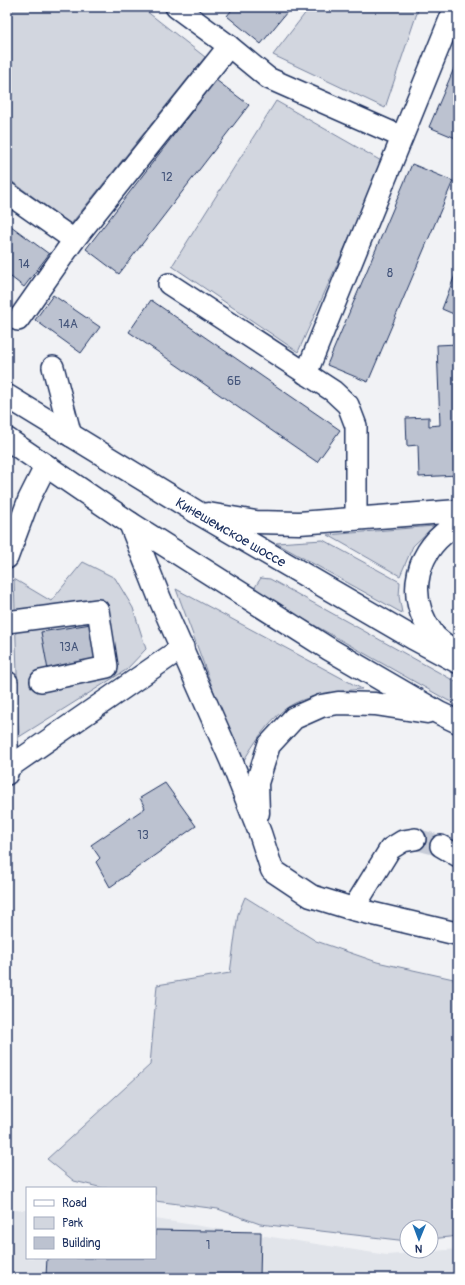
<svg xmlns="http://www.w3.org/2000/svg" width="465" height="1285" viewBox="0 0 465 1285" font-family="Pangolin,sans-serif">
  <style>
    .built { fill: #e1e4ea }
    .green { fill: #d2d6df; stroke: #76829e }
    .building { fill: #bcc2d0; stroke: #1b2f5e }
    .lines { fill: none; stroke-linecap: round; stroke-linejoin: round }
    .minor-tunnel { stroke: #c6cbd7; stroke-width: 21; stroke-dasharray: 21 10; stroke-linecap: butt }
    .minor-casing { stroke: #1b2f5e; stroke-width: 24 }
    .major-casing { stroke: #1b2f5e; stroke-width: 25 }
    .minor { stroke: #fff; stroke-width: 21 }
    .major { stroke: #fff; stroke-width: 22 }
    .labels { text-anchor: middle; stroke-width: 4; stroke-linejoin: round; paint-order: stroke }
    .number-label { font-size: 12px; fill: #43547a }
    .street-label { font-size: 14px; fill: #1b2f5e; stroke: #fff }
  </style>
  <rect width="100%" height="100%" fill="#f1f2f5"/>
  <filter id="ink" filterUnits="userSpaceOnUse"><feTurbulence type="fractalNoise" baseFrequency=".025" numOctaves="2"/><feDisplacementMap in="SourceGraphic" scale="8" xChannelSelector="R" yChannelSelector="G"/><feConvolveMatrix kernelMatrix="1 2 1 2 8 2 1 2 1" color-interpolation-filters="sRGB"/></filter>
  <g filter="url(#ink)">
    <path class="built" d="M 7,1210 L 27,1210 L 27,1258 L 155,1258 L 155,1219 L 387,1255 L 458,1249 L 458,1278 L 7,1278 Z"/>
    <g class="green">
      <path d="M 7,7 L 141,7 L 205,57 L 71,224 L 7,178 Z"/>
      <path d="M 310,7 L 419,7 L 385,108 L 273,55 Z"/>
      <path d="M 276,101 L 383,162 L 298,352 L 172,266 Z"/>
      <path d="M 434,526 L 413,546 L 400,576 L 328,535 Z"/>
      <path d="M 323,540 L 400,582 L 399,596 L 402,613 L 276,543 Z"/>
      <path d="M 83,562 L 115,578 L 133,608 L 146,649 L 126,670 L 19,737 L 14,579 L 51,601 Z"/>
      <path d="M 261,578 L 270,579 L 458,683 L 458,705 L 447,700 L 261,595 L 255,587 Z"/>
      <path d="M 176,589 L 362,689 C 341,691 314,694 295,703 C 271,715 255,742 241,765 Z"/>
      <path d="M 245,897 L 316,941 L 377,962 L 458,980 L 458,1236 L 431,1239 L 431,1227 L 407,1227 L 407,1241 L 260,1224 L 218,1209 L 155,1201 L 155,1188 L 103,1188 L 74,1181 L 47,1159 L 150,1065 L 157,985 L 230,973 L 238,914 Z"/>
    </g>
    <g class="building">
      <path d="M 234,7 L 291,7 L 261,44 L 227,16 Z"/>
      <path d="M 458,59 L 458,139 L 429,127 Z"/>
      <path d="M 216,80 L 249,105 L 119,274 L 86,249 Z"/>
      <path d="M 412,164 L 453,181 L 368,382 L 327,365 Z"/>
      <path d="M 7,223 L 49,254 L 24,287 L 7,274 Z"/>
      <path d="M 458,267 L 458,310 L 456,315 L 442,309 Z"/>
      <path d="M 53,295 L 100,327 L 81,353 L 35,320 Z"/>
      <path d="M 151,300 L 340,430 L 317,462 L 129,332 Z"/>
      <path d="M 458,344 L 458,475 L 419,477 L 418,445 L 407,446 L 406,418 L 429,417 L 429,426 L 440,425 L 437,345 Z"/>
      <path d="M 91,624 L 97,662 L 48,670 L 41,632 Z"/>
      <path d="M 165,783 L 196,826 L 110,887 L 96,862 L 100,858 L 91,845 L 145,808 L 140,798 Z"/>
      <path d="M 155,1230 L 261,1232 L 260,1278 L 46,1276 L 47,1258 L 155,1258 Z"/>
    </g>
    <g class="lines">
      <path class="minor-tunnel" d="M 415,839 L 441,846"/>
      <defs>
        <g id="minor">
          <path d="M 176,7 L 229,46 L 268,78 L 402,137"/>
          <path d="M 7,193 L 74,240"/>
          <path d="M 169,284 L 333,391 L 348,405 L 356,426 L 356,519"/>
          <path d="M 18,320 L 74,240 L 229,46"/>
          <path d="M 53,367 L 71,436"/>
          <path d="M 306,374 L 455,7"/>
          <path d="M 7,558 L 29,499 L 46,465"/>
          <path d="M 7,622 L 98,610 L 107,667 L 41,681"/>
          <path d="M 7,682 L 7,774"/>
          <path d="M 8,768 L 183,647"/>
          <path d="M 441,846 L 458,856"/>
          <path d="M 353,909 L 390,849 L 403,841 L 415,839"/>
        </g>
        <g id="major">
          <path d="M 7,396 L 195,511 L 413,638 L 458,662"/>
          <path d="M 7,439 L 130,523 L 329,649 L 439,713 L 458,722"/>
          <path d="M 208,514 L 256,522 L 299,523 L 458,511"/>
          <path d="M 130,523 L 160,599 L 231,760 L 260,833 L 272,870 L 311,896 L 353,909 L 458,934"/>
          <path d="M 452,650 C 446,645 437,640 433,634 C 404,596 416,547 458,524"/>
          <path d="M 258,813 L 257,783 L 269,745 L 294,718 L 321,706 L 338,703 L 375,704 L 427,712"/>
        </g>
      </defs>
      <use href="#minor" class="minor-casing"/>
      <use href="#major" class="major-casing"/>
      <use href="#minor" class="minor"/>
      <use href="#major" class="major"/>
    </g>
  </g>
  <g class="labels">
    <g class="number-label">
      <text x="167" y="181">12</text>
      <text x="24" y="268">14</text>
      <text x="390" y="277">8</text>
      <text x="68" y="328">14А</text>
      <text x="234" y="385">6Б</text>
      <text x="69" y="651">13А</text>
      <text x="143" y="839">13</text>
      <text x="208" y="1249">1</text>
    </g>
    <g class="street-label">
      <text transform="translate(231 532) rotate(30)" y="5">Кинешемское шоссе</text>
    </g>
  </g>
  <rect width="465" height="1285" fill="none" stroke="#fff" stroke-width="24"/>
  <rect x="12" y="12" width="441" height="1261" fill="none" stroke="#1b2f5e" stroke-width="1.5" filter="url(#ink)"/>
  <rect x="26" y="1187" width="130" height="72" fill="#ffffff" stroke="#a4acbf"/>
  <rect x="34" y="1200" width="20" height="6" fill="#ffffff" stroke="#a4acbf"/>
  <text x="62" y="1207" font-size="12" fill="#1b2f5e">Road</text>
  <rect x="34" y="1217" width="20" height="12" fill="#d2d6df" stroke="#a4acbf"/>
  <text x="62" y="1227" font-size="12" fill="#1b2f5e">Park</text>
  <rect x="34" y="1237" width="20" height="12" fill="#bcc2d0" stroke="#a4acbf"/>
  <text x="62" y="1247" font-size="12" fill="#1b2f5e">Building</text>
  <g transform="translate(419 1239) rotate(181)"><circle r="19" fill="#ffffff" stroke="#a4acbf"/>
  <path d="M0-3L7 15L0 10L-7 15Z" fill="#1f6fb2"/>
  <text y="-6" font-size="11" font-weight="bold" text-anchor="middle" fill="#1b2f5e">N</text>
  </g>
</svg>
